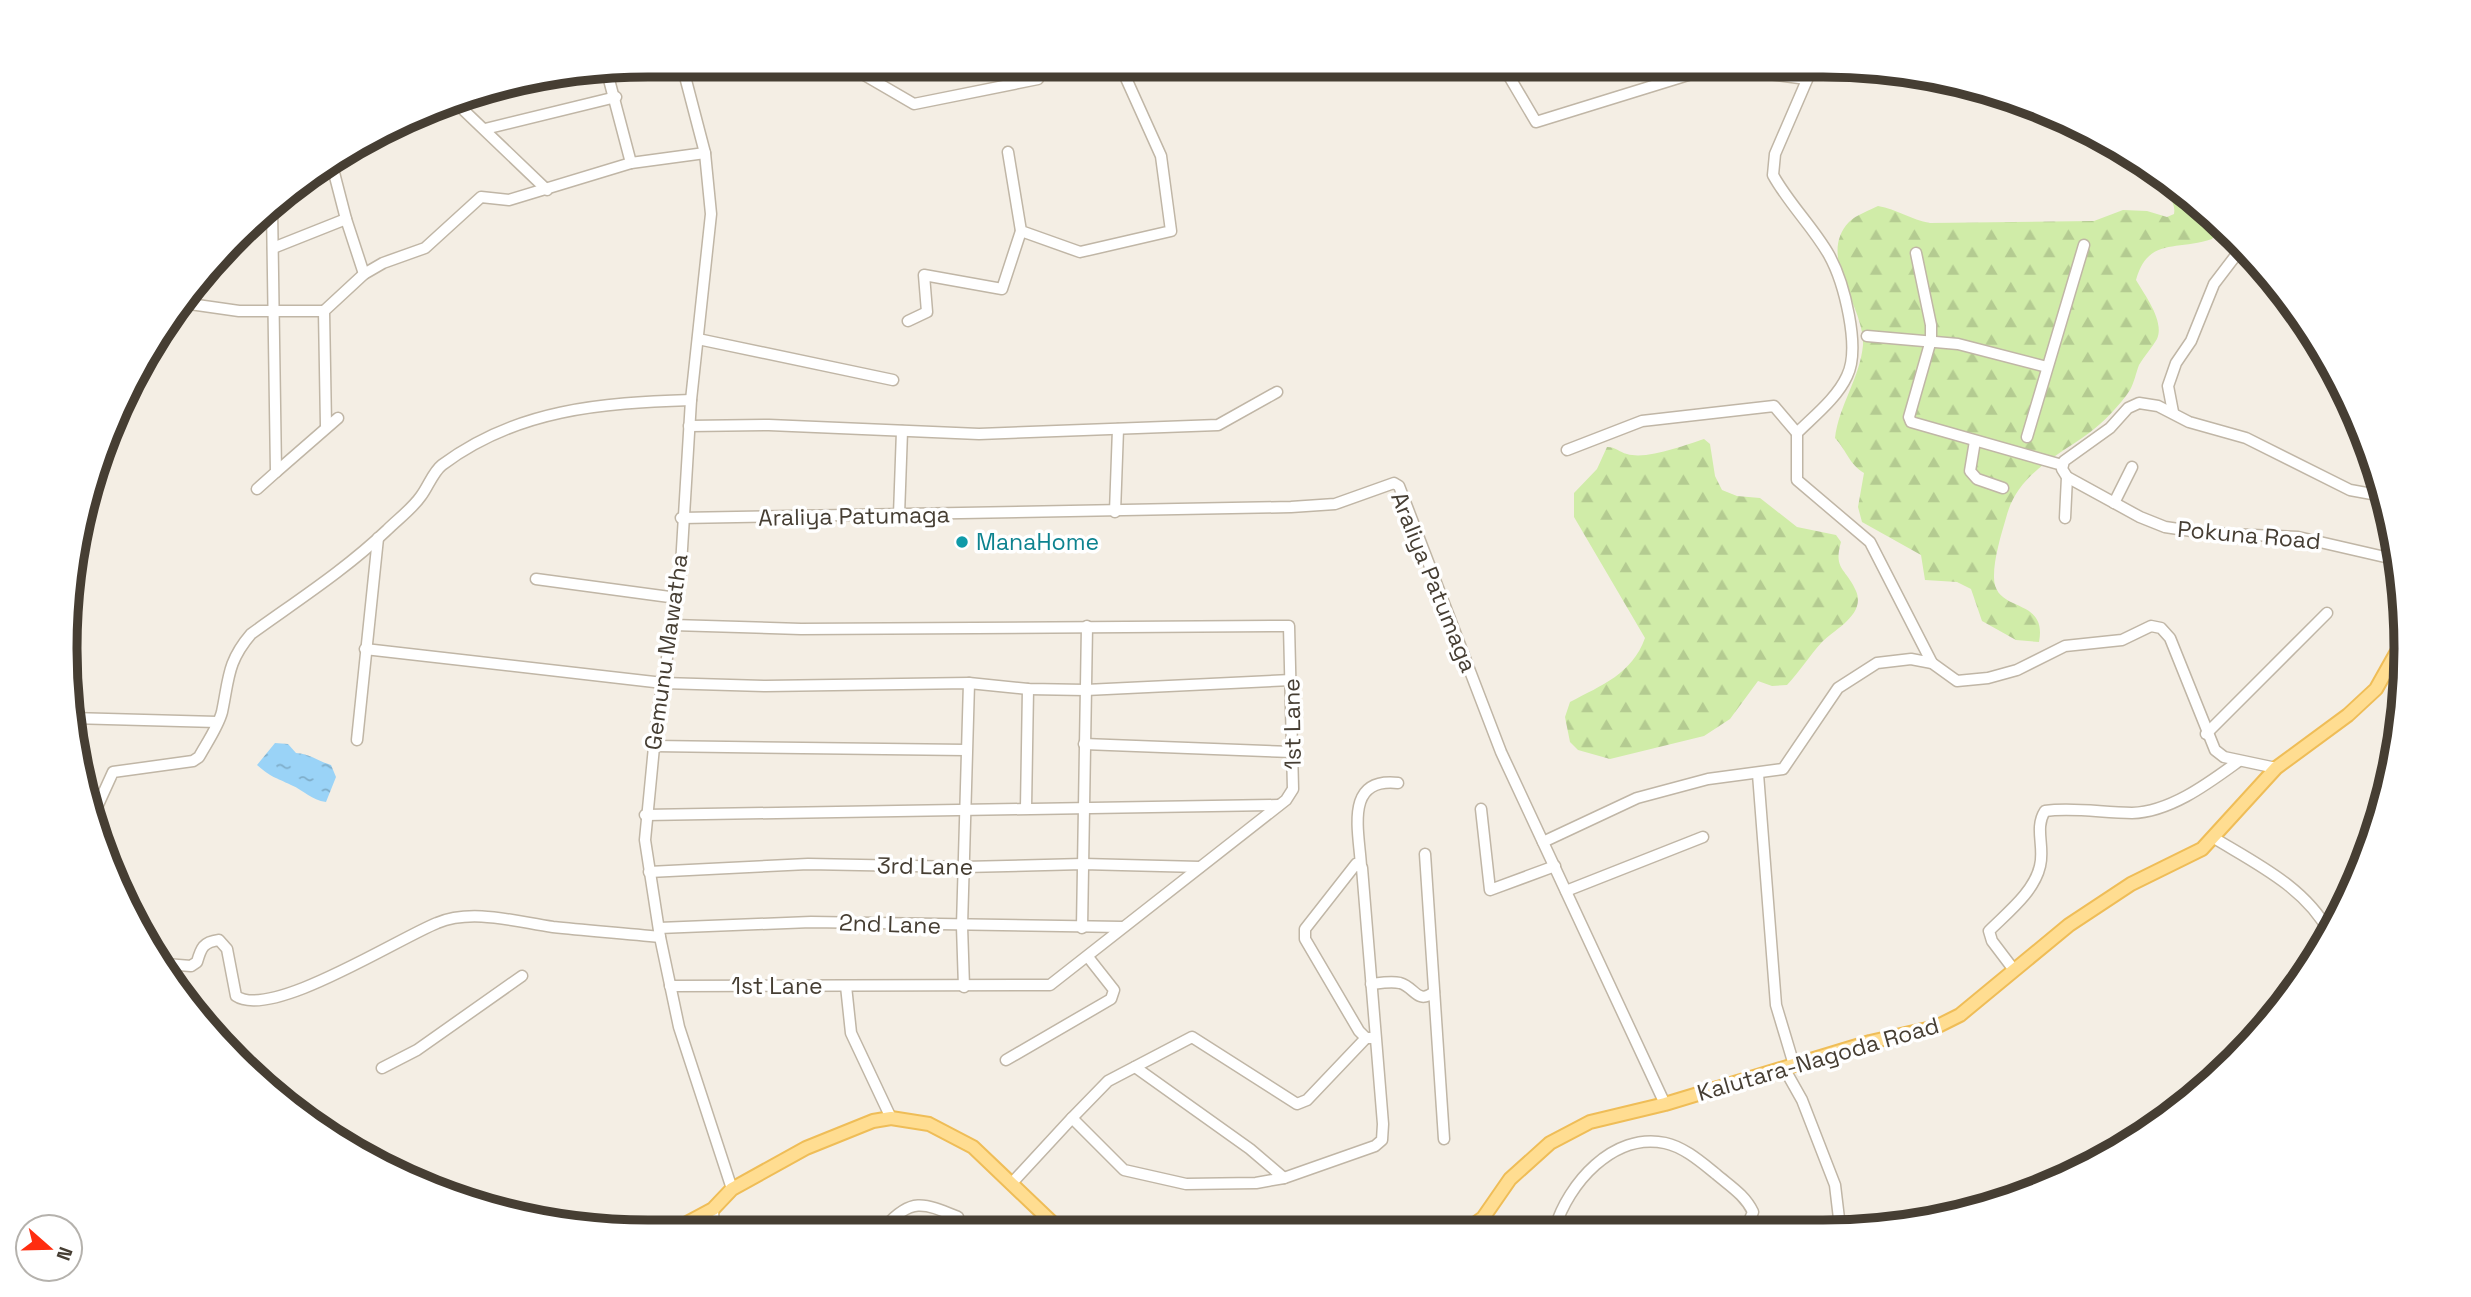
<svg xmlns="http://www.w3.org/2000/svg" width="2471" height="1297" viewBox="0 0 2471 1297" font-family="'Space Grotesk',sans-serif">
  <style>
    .forest { fill: url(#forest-firs) }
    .water { fill: url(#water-ripples) }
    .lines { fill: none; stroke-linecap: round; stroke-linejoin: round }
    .minor-casing { stroke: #c0b6a6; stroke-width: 13 }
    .major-casing { stroke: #efbd57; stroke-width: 16 }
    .minor { stroke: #fff; stroke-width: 10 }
    .major { stroke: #ffdd91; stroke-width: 12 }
    .culture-dot { fill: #0f9aa8; stroke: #fff; stroke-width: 2.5 }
    .labels { text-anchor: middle; stroke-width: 7; stroke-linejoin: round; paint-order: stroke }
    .street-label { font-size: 23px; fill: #463e33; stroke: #fff }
    .culture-label { font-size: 23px; fill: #0d838f; stroke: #fff; text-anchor: start }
    .rim { fill: none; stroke: #463e33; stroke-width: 9 }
  </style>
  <defs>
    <pattern id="forest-firs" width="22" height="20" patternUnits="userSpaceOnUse" patternTransform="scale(1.75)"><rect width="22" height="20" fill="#d0eca8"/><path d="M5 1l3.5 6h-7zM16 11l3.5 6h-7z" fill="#b4cb91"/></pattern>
    <pattern id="water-ripples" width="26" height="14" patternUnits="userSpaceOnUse" patternTransform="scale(1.75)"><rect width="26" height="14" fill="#9ad3f7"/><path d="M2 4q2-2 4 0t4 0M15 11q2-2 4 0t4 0" fill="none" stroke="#7fadc9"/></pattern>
  </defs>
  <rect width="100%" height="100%" fill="#f4eee4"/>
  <g class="forest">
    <path d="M 2152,169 L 2178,186 L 2222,226 L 2212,239 C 2176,251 2148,237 2136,280 C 2144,294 2165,321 2157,339 C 2152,348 2144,356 2139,365 C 2136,373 2134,383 2130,390 C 2121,404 2103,423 2089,433 C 2056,457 2017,474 2006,518 C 2001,535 1994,558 1994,576 C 1993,615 2048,595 2039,642 L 2016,640 L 1982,621 L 1971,589 L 1957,582 L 1925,580 L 1921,555 L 1862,522 L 1858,507 L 1864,473 C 1849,464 1847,451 1835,438 C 1839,405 1860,378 1863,345 C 1865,306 1816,257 1849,222 C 1856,215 1870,210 1878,206 C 1897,209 1911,220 1930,223 L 2094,221 L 2123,210 L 2147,211 L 2167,217 L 2174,214 C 2177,196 2158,189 2145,181 L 2147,171 Z"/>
    <path d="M 1704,439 L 1710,444 L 1715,476 L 1722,490 L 1737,496 L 1760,498 L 1797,527 L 1836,535 L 1841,542 C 1833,570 1846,568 1856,591 C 1866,614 1835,629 1822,642 C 1810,655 1800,671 1787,685 L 1772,686 L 1758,681 L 1730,719 L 1704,736 L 1610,759 L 1578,750 L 1570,742 L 1565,717 L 1570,702 C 1602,685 1632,674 1645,638 L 1574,517 L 1574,493 L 1597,469 L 1607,447 C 1616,447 1619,452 1627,454 C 1647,460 1685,445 1704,439 Z"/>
  </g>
  <path class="water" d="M 275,743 L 288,744 L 296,753 C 310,754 318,761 331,765 L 336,777 L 326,802 C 311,800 305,791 291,785 C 275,777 272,778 257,765 Z"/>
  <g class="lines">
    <defs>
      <g id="minor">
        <path d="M 682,65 L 705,153 L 711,214 L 691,400 L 680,582 L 657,716 L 645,840 L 660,937 L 679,1027 L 732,1189"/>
        <path d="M 847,65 L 914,104 L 1038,79"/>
        <path d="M 1503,66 L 1536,122 L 1714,67 L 1807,79"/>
        <path d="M 1813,66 L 1775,154 L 1773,175 C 1789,204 1813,227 1829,255 C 1844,282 1861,348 1847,376 C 1837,398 1814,416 1797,433 L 1797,480 L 1870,542 L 1932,663"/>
        <path d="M 683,68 L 703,65"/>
        <path d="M 607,72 L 631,163 L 705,153"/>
        <path d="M 453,100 L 547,190"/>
        <path d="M 485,129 L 616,97"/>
        <path d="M 1008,152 L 1021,231 L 1080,252 L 1171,231 L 1161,156 L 1120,65"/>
        <path d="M 332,165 L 346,219"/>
        <path d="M 273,248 L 346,219 L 364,274"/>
        <path d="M 1916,253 L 1931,325 L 1931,340 L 1909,417 L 1911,422 L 2062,465"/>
        <path d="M 183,303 L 239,311 L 324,311"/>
        <path d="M 908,321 L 927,312 L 924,275 L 1002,289 L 1021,231"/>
        <path d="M 1867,336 L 1958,344 L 2047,367"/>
        <path d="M 698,339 L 893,380"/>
        <path d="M 2173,412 L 2168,386 L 2176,363 L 2191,341 L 2214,284 L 2243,246"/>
        <path d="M 326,426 L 324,311 L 364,274 L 383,263 L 425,248 L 481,197 L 509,200 L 631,163"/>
        <path d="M 689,426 L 769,425 L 979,434 L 1218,425 L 1277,392"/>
        <path d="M 2027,437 L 2084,245"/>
        <path d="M 1975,441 L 1970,471 L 1977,479 L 2003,488"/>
        <path d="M 1567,450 L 1642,421 L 1774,406 L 1797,433"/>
        <path d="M 276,472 L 338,418"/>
        <path d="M 2067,477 L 2140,517 L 2165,527 L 2205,533 L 2298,537 L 2398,560"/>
        <path d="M 257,489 L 276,472 L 272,208"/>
        <path d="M 2114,503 L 2132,467"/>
        <path d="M 1115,512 L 1118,429"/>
        <path d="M 899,515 L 902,431"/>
        <path d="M 681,518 L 1291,507 L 1335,504 L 1394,483 L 1399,486 L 1501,752 L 1665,1104"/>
        <path d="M 2065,518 L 2067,477 L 2062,469 L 2064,461 L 2110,428 L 2128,408 L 2139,403 L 2158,406 L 2189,422 L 2246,438 L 2350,490 L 2383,496"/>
        <path d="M 536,579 L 677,598"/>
        <path d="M 365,649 L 663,683 L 766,686 L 969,683 L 1028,689 L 1086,690 L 1291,680"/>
        <path d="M 71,718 L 217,722"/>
        <path d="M 2206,734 L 2327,613"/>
        <path d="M 357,740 L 378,538"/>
        <path d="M 1084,744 L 1292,752"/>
        <path d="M 654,746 L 966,750"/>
        <path d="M 1758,774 L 1776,1005 L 1794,1065"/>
        <path d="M 1026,808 L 1028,689"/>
        <path d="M 1481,809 L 1490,890 L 1555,866"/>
        <path d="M 645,815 L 1279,805"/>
        <path d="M 92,818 L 113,772 L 193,761 L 199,757 C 206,744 218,727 222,712 C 229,679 227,662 251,634 C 298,600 345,570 387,530 C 398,519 412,509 421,496 C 428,487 433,472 442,465 C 517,409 601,403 691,400"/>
        <path d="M 2214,838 C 2255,863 2305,887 2329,932"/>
        <path d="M 1543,842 L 1637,798 L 1708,779 L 1783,769 L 1838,688 L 1877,663 L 1911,659 L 1932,663 L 1957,681 L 1988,678 L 2017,670 L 2065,646 L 2122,640 L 2151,626 L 2161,628 L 2170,638 L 2215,750 L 2224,757 L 2276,768"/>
        <path d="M 1425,854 L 1444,1139"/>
        <path d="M 1361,866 C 1359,831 1344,777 1398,783"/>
        <path d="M 649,872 L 808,864 L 964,867 L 1083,864 L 1200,867"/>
        <path d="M 1566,891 L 1703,837"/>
        <path d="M 659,928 L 811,922 L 1122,927"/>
        <path d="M 1082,928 L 1087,626"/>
        <path d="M 166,964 L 191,966 L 197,962 C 201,948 203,942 219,940 L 227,949 L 236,996 C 271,1020 397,939 437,923 C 472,908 517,922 553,927 C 589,931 625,933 660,937"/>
        <path d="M 2014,970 L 1992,941 L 1989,931 C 2008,912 2034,892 2040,866 C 2045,847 2034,828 2045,811 C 2074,807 2103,813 2132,813 C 2171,812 2210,782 2239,761"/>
        <path d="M 1371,984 C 1380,983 1391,981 1400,983 C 1415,987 1417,1005 1434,992"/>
        <path d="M 670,986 L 1050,985 L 1286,800 L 1293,789 L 1289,626 L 801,629 L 673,625"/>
        <path d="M 846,986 L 851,1033 L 891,1118"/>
        <path d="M 964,987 L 962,926 L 969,683"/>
        <path d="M 1006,1060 L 1111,999 L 1114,990 L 1088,957"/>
        <path d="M 1135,1067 L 1250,1149 L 1284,1178"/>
        <path d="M 382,1068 L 417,1050 L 522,976"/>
        <path d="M 1784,1068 L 1802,1100 L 1835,1185 L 1840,1227"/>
        <path d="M 1072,1118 L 1108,1081 L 1192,1037 L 1297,1104 L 1307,1100 L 1366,1038"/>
        <path d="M 1011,1184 L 1072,1118 L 1124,1170 L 1186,1184 L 1256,1183 L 1284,1178 L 1375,1146 L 1382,1140 L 1383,1124 L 1362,868 L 1356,864 L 1305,929 L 1305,939 L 1359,1031 L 1366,1038 L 1375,1038"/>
        <path d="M 713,1209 L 714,1231"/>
        <path d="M 885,1227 C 911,1197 924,1203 958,1217"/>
        <path d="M 1555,1228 C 1568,1184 1613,1132 1665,1143 C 1684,1147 1701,1162 1716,1174 C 1730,1186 1745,1195 1753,1212 L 1746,1228"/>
        <path d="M 858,1230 L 864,1226 L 879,1223 L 887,1230"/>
      </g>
      <g id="major">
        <path d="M 1469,1228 L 1483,1218 L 1510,1179 L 1550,1143 L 1590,1122 L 1665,1104 L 1870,1042 L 1936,1027 L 1960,1015 L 2069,925 L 2131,884 L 2202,849 L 2276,768 L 2348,715 L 2376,689 L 2403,641"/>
        <path d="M 672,1231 L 713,1209 L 732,1189 L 806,1148 L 873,1121 L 891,1118 L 929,1124 L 973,1147 L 1060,1230"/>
      </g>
    </defs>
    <use href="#minor" class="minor-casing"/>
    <use href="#major" class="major-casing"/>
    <use href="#minor" class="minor"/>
    <use href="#major" class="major"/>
  </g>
  <circle class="culture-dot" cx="962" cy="542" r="7"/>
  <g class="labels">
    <g class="street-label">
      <text transform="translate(854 516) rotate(-1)" y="8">Araliya Patumaga</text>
      <text transform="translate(2249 535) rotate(5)" y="8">Pokuna Road</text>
      <text transform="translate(1434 582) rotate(68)" y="8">Araliya Patumaga</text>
      <text transform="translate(666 652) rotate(-82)" y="8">Gemunu Mawatha</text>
      <text transform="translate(1292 724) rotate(-91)" y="8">1st Lane</text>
      <text transform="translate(925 866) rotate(1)" y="8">3rd Lane</text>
      <text transform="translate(890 924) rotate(2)" y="8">2nd Lane</text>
      <text x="777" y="994">1st Lane</text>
      <text transform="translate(1818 1059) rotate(-16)" y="8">Kalutara-Nagoda Road</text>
    </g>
    <g class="culture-label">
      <text x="976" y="550">ManaHome</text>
    </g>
  </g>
  <path d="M0 0H2471V1297H0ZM648 77H1823A571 571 0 0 1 2394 648V649A571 571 0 0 1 1823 1220H648A571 571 0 0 1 77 649V648A571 571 0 0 1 648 77Z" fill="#fff" fill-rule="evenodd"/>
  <path class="rim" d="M648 77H1823A571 571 0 0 1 2394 648V649A571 571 0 0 1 1823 1220H648A571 571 0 0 1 77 649V648A571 571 0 0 1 648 77Z"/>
  <g transform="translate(49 1248) rotate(110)"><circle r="33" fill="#ffffff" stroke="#b5b2ad" stroke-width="2"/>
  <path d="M0-5L12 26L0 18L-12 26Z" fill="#ff2d0f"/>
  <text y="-10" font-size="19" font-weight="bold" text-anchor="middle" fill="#463e33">N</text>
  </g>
</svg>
